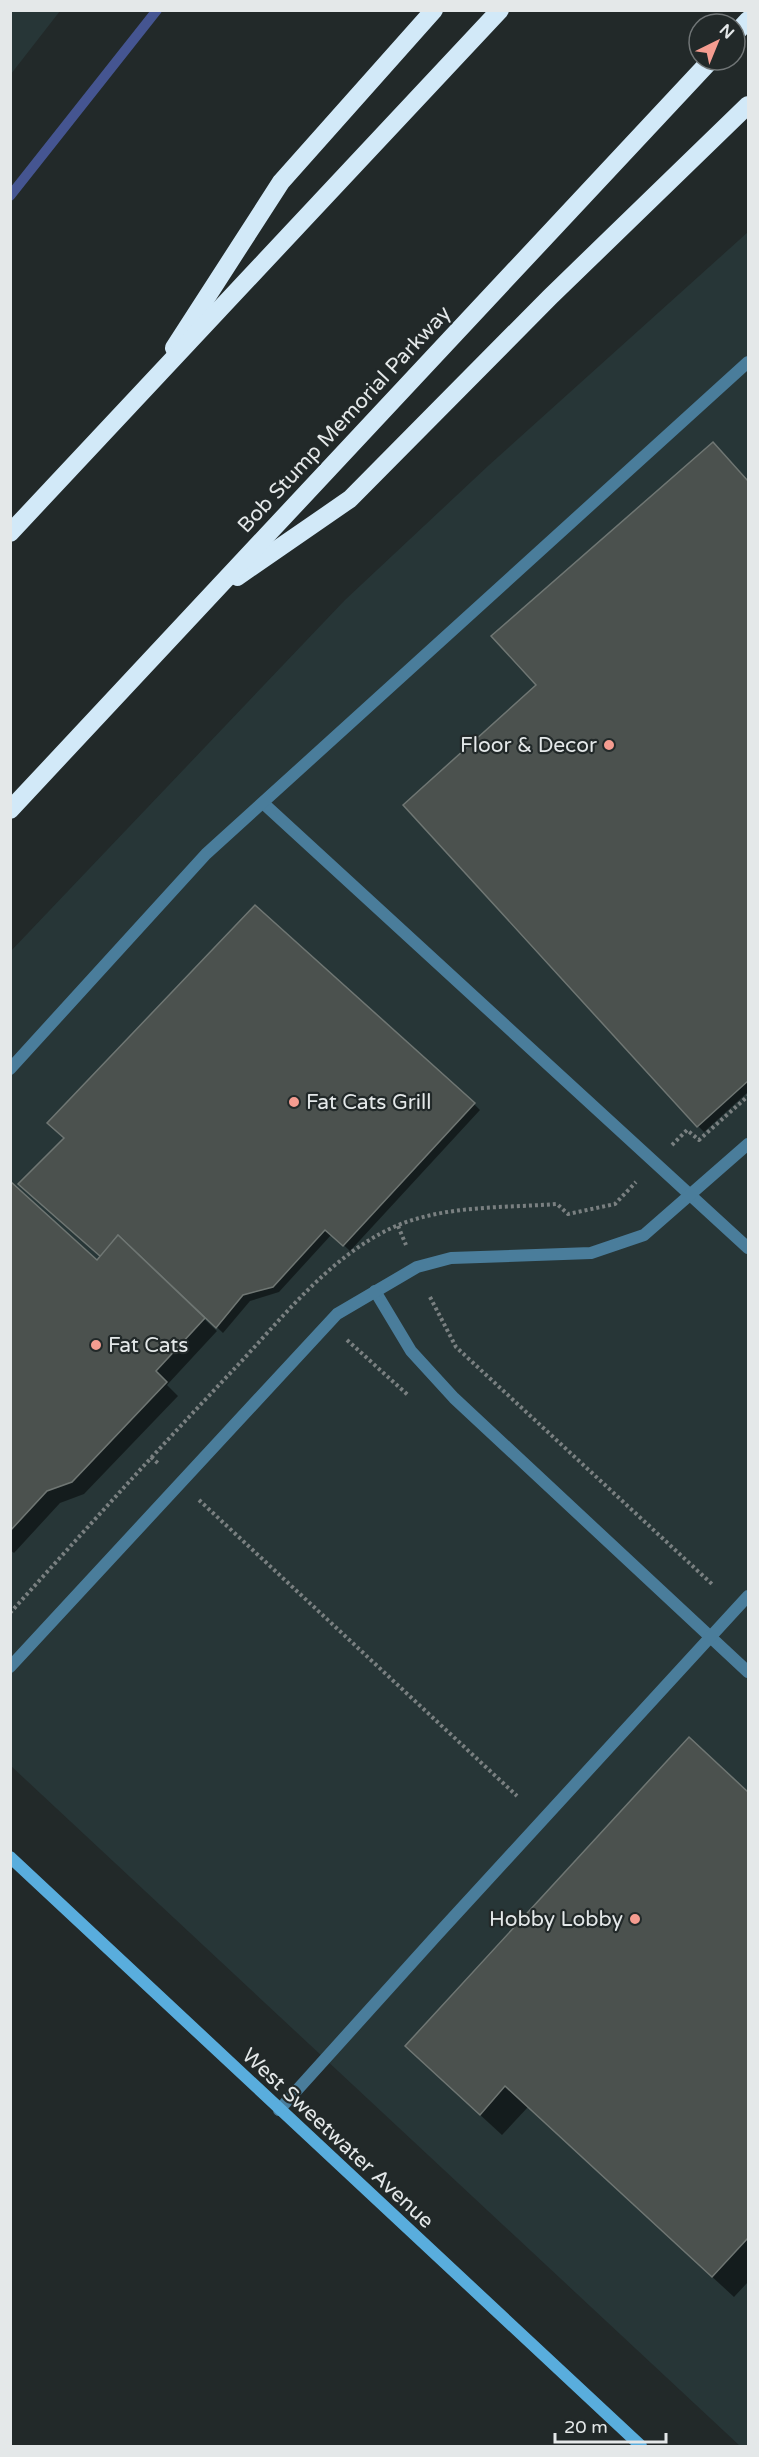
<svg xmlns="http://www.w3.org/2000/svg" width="759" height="2457" viewBox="0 0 759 2457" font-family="'Varela Round',sans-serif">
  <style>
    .built { fill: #273637 }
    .shadow { fill: #0007 }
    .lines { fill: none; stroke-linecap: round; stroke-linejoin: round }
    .stream { stroke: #455591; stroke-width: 10 }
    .building { fill: #4b514e; stroke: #6f7673; stroke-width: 1.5 }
    .path { stroke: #7a8081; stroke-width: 4; stroke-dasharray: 3 3; stroke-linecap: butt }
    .lane { stroke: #4a7d9b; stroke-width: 12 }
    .secondary { stroke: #59addd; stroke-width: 12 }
    .highway { stroke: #d2e9f8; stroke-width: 18 }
    .poi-dot { fill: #f59c90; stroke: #222929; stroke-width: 2 }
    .labels { text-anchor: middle; stroke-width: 4.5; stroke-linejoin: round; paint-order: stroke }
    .street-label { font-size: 21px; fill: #e4e8e9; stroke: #222929 }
    .poi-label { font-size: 21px; fill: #e4e8e9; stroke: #222929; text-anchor: end }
  </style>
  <rect width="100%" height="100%" fill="#222929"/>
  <g class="built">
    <path d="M 11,10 L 60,11 L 11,74 L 10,11 Z"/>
    <path d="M 748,232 L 748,2446 L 740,2446 L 11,1766 L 10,952 L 345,600 L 488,466 Z"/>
  </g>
  <g class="shadow">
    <path d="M 719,450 L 748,483 L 748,1092 L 704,1132 L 698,1126 L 538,685 Z"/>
    <path d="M 474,1104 L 480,1110 L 350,1251 L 332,1234 L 279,1292 L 250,1301 L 223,1333 L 204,1315 L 202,1317 L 217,1331 L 167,1385 L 178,1396 L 84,1494 L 60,1503 L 14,1553 L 10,1550 L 10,1183 L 97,1262 L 102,1256 L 26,1190 Z"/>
    <path d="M 689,1739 L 748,1794 L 748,2282 L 734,2297 L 528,2107 L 502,2135 L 428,2067 Z"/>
  </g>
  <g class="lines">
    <path class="stream" d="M 10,196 L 157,10"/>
  </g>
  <g class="building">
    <path d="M 713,442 L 748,481 L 748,1081 L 697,1127 L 403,805 L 536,685 L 491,636 Z"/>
    <path d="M 255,905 L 475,1103 L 343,1246 L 325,1230 L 273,1287 L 243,1295 L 216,1328 L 118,1235 L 101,1257 L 18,1184 L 64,1138 L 47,1123 Z"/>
    <path d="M 10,1181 L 97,1260 L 118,1235 L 205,1318 L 156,1371 L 167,1382 L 72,1482 L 47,1491 L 10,1531 Z"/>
    <path d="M 689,1737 L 748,1792 L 748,2238 L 712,2277 L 505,2086 L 480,2115 L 405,2046 Z"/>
  </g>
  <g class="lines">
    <g class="path">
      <path d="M 672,1145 L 687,1130 L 699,1140 L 748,1096"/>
      <path d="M 398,1226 L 406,1245"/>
      <path d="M 430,1297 L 456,1347 L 713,1585"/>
      <path d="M 347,1340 L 409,1396"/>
      <path d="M 151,1457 L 159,1464"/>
      <path d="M 199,1500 L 517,1796"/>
      <path d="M 10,1613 C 85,1530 160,1447 237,1366 C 284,1316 332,1254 396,1226 C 446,1205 504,1208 557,1204 L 568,1214 L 615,1204 L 636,1182"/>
    </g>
    <g class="lane">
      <path d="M 263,803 L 748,1248"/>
      <path d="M 10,1069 L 206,854 L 748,362"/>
      <path d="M 375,1291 L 411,1351 L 454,1398 L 748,1672"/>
      <path d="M 10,1667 L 337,1314 L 417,1267 L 451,1258 L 591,1253 L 644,1235 L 748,1144"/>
      <path d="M 279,2110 L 436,1936 L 748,1596"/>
    </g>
    <path class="secondary" d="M 10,1857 L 641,2446"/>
    <g class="highway">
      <path d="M 735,34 L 748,20"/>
      <path d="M 174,348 L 281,182 L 434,10"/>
      <path d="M 10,533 L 500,10"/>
      <path d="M 237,577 L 350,499 L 550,297 L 748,105"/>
      <path d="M 10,810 L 711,60"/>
    </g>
  </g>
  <g class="poi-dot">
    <circle cx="609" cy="745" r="6"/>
    <circle cx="294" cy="1102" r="6"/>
    <circle cx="96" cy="1345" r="6"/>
    <circle cx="635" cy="1919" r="6"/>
  </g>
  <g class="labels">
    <g class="street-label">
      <text transform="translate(344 419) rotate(-47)" y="7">Bob Stump Memorial Parkway</text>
      <text transform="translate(338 2138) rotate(43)" y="7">West Sweetwater Avenue</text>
    </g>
    <g class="poi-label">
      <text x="597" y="752">Floor &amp; Decor</text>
      <text x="306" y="1109" text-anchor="start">Fat Cats Grill</text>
      <text x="108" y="1352" text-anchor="start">Fat Cats</text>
      <text x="623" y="1926">Hobby Lobby</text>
    </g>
  </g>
  <rect width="759" height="2457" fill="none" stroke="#e4e8e9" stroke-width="24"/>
  <g transform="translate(717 42) rotate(43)"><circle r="28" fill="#222929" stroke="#707576" stroke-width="1.5"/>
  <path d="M0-4.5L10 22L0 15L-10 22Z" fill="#f59c90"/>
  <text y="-9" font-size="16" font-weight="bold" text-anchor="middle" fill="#e4e8e9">N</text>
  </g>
  <path d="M555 2433v9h111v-9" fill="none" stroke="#e4e8e9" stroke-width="3"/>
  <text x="564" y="2433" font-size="18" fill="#e4e8e9" stroke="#222929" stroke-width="4.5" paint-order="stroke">20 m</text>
</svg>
